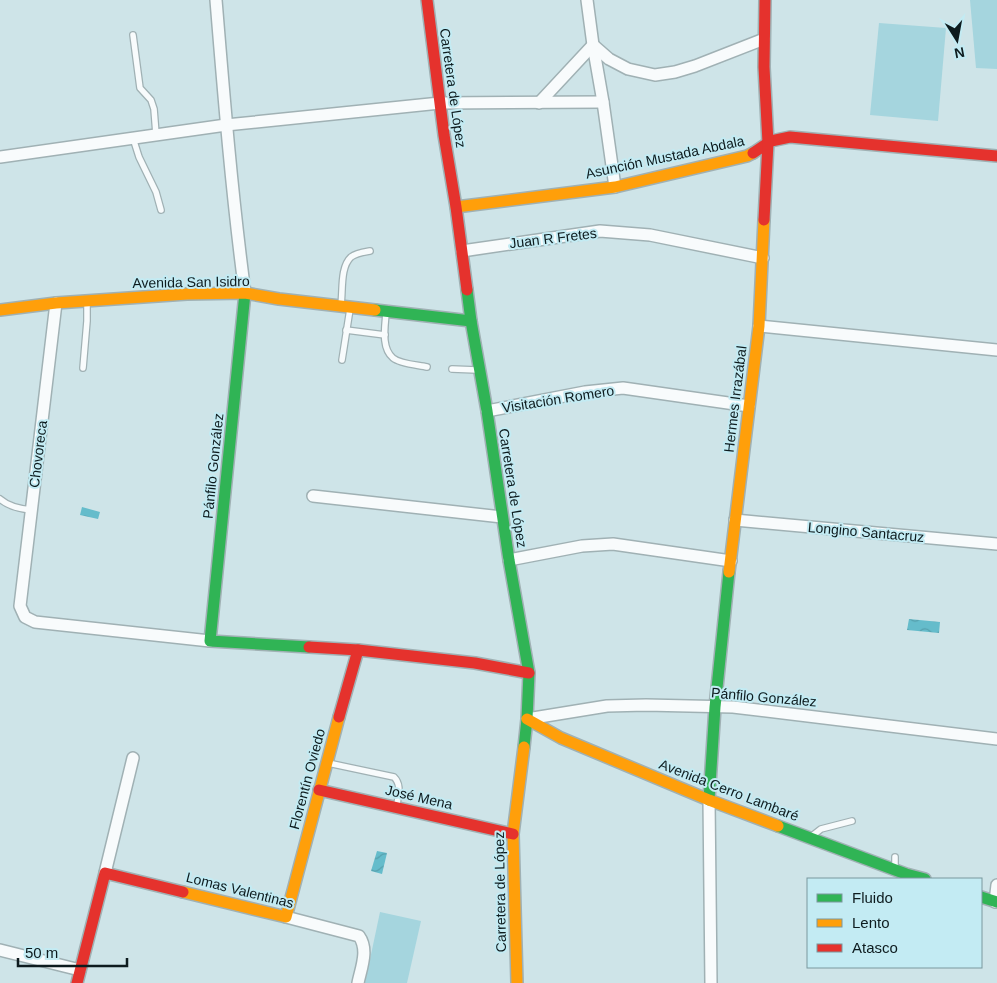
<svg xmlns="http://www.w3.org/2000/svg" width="997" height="983" viewBox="0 0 997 983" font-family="Arial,sans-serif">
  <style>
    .green { fill: #a5d5de }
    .water { fill: url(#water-waves) }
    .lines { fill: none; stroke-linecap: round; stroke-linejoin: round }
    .lane-casing { stroke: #a0b1b4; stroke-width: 8 }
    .street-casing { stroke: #a0b1b4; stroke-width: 14 }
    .fast-casing { stroke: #a0b1b4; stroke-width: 14 }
    .slow-casing { stroke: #a0b1b4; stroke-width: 14 }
    .jam-casing { stroke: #a0b1b4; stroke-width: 14 }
    .lane { stroke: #f8fbfc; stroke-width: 5.5 }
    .street { stroke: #f8fbfc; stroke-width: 11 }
    .fast { stroke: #30b455; stroke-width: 11 }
    .slow { stroke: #ff9f0a; stroke-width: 11 }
    .jam { stroke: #e5322d; stroke-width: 11 }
    .labels { text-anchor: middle; stroke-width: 4; stroke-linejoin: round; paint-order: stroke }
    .street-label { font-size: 14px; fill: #0d1b1e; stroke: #c3ebf3 }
  </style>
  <defs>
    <pattern id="water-waves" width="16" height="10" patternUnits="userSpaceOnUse" patternTransform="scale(1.25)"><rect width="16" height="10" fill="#65bccb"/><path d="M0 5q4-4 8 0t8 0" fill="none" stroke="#56a1ae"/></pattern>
  </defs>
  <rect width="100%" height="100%" fill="#cee4e8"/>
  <g class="green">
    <path d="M 970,0 L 997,0 L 997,69 L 976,68 Z"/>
    <path d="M 879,23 L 946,28 L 938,121 L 870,115 Z"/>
    <path d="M 380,912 L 421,921 L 407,983 L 365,983 Z"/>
  </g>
  <g class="water">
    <path d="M 82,507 L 100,512 L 98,519 L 80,515 Z"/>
    <path d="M 909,619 L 940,622 L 939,633 L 907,630 Z"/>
    <path d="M 377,851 L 387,853 L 382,874 L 371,871 Z"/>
  </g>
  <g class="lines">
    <defs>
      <g id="lane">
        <path d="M 133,35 L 140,88 L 151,100 L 154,109 L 156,134"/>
        <path d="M 133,138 L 139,157 L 156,192 L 161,210"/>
        <path d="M 341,304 C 343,291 340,267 351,257 C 356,253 364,252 370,251"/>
        <path d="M 386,313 C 385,327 381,348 393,358 C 400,364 418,365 427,367"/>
        <path d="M 346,330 L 385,335"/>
        <path d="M 342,360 L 350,309"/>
        <path d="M 83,368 L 87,321 L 87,303"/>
        <path d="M 452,369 L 477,370"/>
        <path d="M 0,499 C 9,507 20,509 32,510"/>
        <path d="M 328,763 L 394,777 C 402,785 398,795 397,805"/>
        <path d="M 812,836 L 821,829 L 852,821"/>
        <path d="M 895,857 L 895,867"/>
      </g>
      <g id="street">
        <path d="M 216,0 C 224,98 232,196 245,293"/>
        <path d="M 587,0 L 593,45 L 603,102 L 615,187"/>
        <path d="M 539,103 L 593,45 L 609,59 L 628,69 L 655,75 L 675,72 L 695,66 L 764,39"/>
        <path d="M 0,157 L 226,125 L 440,103 L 603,102"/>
        <path d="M 462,251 L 600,231 L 650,235 L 763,258"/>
        <path d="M 56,303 L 20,606 L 25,617 L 35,622 L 210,641"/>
        <path d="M 759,326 L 997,350"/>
        <path d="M 487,411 L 585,392 L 623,388 L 749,406"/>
        <path d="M 313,496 L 502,517"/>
        <path d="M 735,520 L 997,544"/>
        <path d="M 509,560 L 582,546 L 613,544 L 731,561"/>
        <path d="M 527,719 L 607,706 L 646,705 L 733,707 L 997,739"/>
        <path d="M 709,800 L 711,983"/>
        <path d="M 105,873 L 133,758"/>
        <path d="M 995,902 L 997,885"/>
        <path d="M 286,917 L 359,936 C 369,950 361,968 358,983"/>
        <path d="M 0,950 L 80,970"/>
      </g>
      <g id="fast">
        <path d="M 467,290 L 471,321 L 487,411 L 509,560 L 529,673 L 527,719 L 524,747"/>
        <path d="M 245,293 L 210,641 L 309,647"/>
        <path d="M 375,310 L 471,321"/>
        <path d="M 709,800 L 715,707 L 729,572"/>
        <path d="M 778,826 L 906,874 L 925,879"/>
        <path d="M 981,897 L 997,902"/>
      </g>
      <g id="slow">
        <path d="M 456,207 L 615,187 L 747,156 L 753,153"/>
        <path d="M 0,310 L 56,303 L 187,294 L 245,293 L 279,299 L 375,310"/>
        <path d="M 729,572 L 759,326 L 764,220"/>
        <path d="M 527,719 L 561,738 L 709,800 L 778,826"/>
        <path d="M 183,892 L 286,917 L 339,717"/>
        <path d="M 517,983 L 513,834 L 524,747"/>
      </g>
      <g id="jam">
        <path d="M 427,0 L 444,135 L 456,207 L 467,290"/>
        <path d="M 753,153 L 771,141 L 790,137 L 997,156"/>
        <path d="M 764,220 L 768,143 L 764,67 L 765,0"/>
        <path d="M 309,647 L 358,650 L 475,663 L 529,673"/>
        <path d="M 339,717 L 358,650"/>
        <path d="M 319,790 L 513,834"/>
        <path d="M 77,983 L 105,873 L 183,892"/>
      </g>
    </defs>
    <use href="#lane" class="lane-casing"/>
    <use href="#street" class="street-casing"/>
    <use href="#fast" class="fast-casing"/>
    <use href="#slow" class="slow-casing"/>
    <use href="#jam" class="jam-casing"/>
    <use href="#lane" class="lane"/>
    <use href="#street" class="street"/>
    <use href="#fast" class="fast"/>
    <use href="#slow" class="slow"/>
    <use href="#jam" class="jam"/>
  </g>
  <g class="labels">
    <g class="street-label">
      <text transform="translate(453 88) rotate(82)" y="5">Carretera de López</text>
      <text transform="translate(665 157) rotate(-12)" y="5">Asunción Mustada Abdala</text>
      <text transform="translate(553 238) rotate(-7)" y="5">Juan R Fretes</text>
      <text transform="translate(191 282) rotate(-1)" y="5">Avenida San Isidro</text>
      <text transform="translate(558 399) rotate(-9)" y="5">Visitación Romero</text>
      <text transform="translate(735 399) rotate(-83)" y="5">Hermes Irrazábal</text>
      <text transform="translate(38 454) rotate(-83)" y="5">Chovoreca</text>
      <text transform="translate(213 466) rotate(-84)" y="5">Pánfilo González</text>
      <text transform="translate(513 488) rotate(81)" y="5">Carretera de López</text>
      <text transform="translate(866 532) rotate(5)" y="5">Longino Santacruz</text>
      <text transform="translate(764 697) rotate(5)" y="5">Pánfilo González</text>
      <text transform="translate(307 779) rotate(-75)" y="5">Florentín Oviedo</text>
      <text transform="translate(729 790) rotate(21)" y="5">Avenida Cerro Lambaré</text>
      <text transform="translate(419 797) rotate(13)" y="5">José Mena</text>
      <text transform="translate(240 890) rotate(14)" y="5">Lomas Valentinas</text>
      <text transform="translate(500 892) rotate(-91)" y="5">Carretera de López</text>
    </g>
  </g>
  <rect x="807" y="878" width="175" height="90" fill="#c3ebf3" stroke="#7a989e"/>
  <rect x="817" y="894" width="25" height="8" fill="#30b455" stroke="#7a989e"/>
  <text x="852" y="903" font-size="15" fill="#0d1b1e">Fluido</text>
  <rect x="817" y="919" width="25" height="8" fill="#ff9f0a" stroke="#7a989e"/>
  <text x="852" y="928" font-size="15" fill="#0d1b1e">Lento</text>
  <rect x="817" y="944" width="25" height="8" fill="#e5322d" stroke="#7a989e"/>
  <text x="852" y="953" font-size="15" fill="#0d1b1e">Atasco</text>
  <g transform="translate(957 40) rotate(169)" stroke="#c3ebf3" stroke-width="4" paint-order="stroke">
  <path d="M0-4L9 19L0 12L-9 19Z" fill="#0d1b1e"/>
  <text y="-8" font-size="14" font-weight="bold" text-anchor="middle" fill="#0d1b1e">N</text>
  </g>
  <path d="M18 958v8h109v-8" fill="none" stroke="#0d1b1e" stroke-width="2.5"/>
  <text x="25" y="958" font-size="15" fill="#0d1b1e" stroke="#c3ebf3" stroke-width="4" paint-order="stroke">50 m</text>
</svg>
